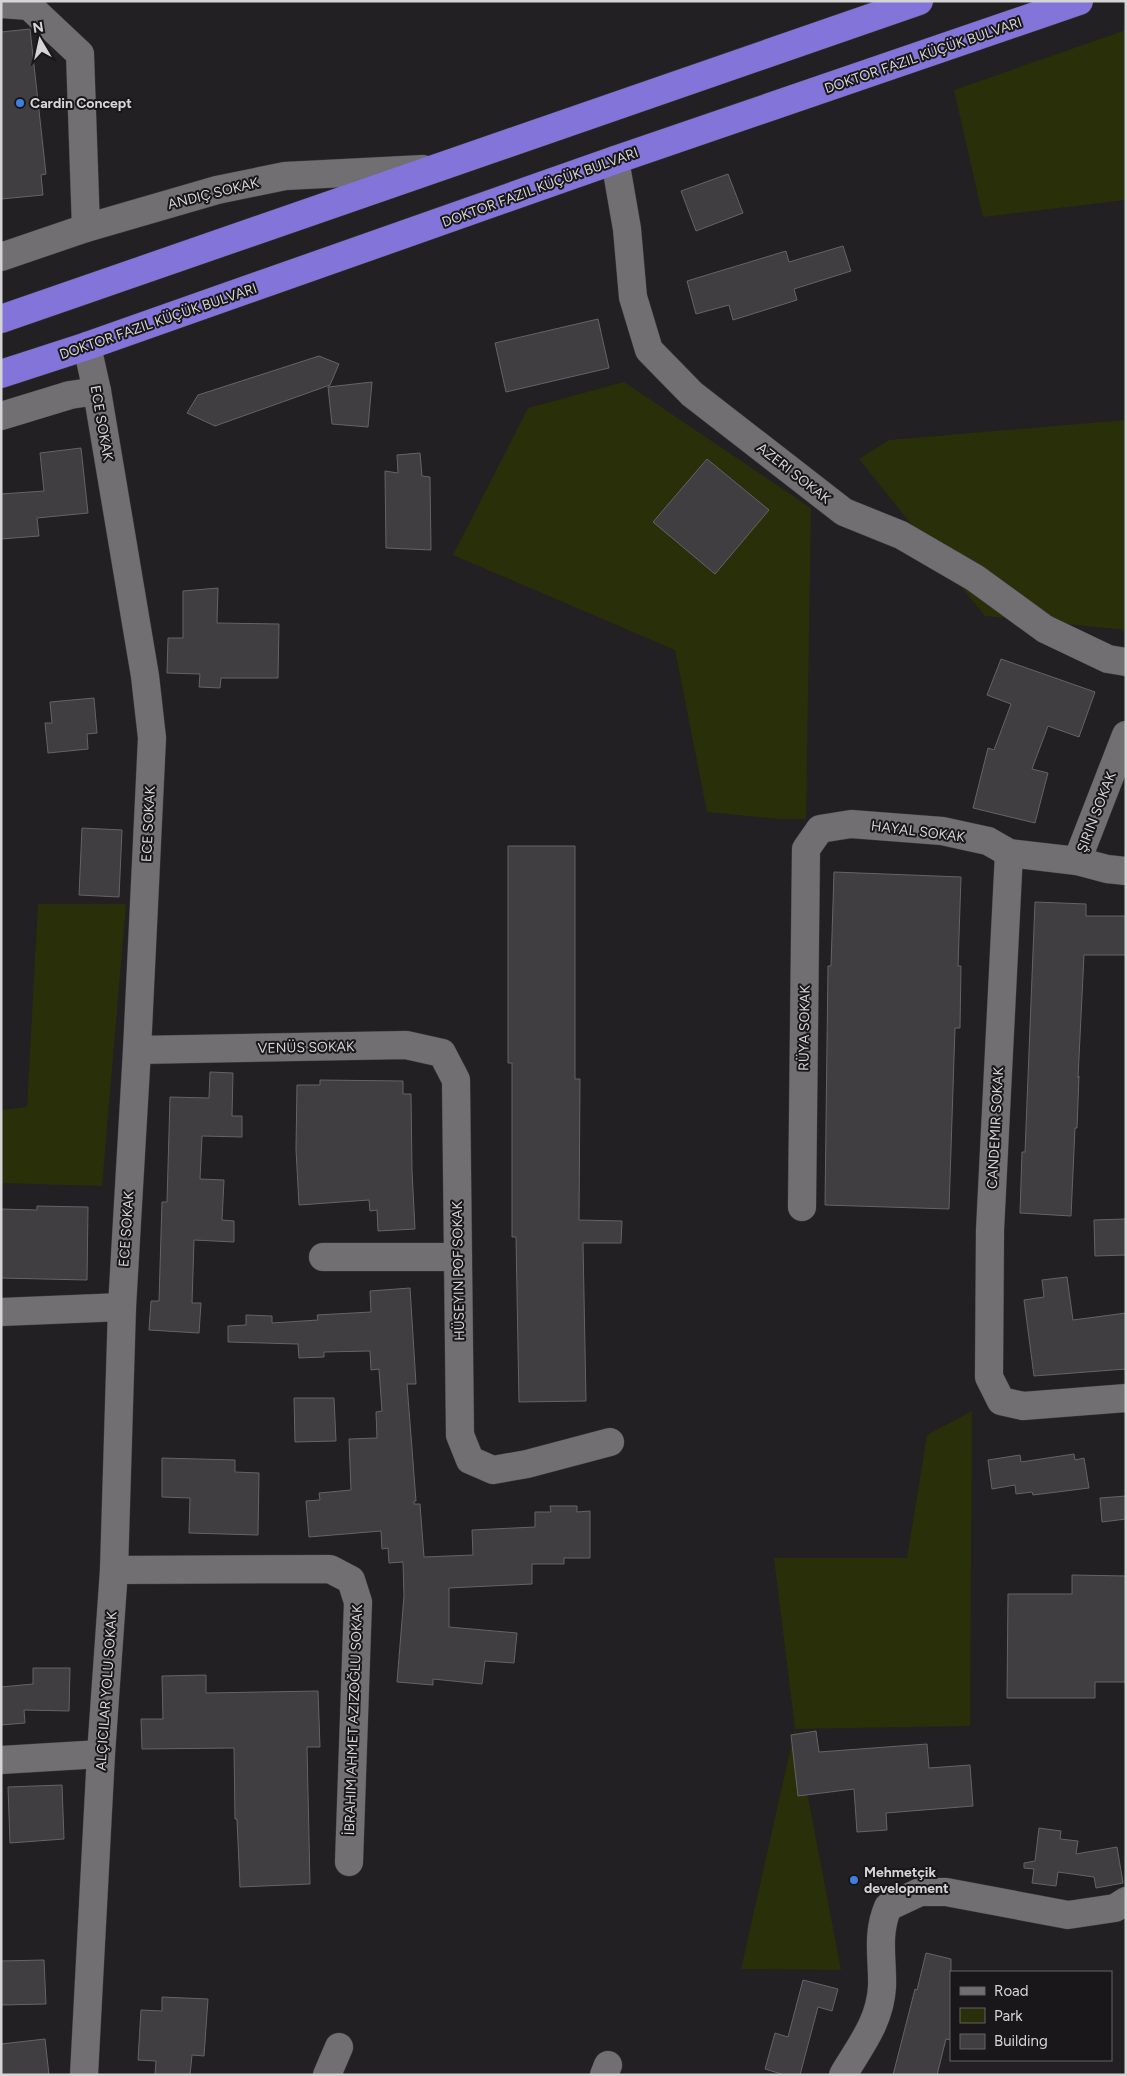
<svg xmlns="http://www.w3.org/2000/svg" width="1127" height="2076" viewBox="0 0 1127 2076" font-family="Figtree,sans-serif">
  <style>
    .green { fill: #292f08 }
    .building { fill: #403e40; stroke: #666366 }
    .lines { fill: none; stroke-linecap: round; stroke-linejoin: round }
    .street-casing { stroke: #3c3b3c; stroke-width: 29 }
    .highway-casing { stroke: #3c3b3c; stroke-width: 29 }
    .street { stroke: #726f72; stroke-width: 28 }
    .highway { stroke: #8374d9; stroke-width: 28 }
    .shop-dot { fill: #3f7fe0; stroke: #191719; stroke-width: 2 }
    .labels { text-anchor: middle; stroke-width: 4; stroke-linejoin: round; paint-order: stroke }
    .street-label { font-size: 14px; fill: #d6d5d6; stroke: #191719 }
    .poi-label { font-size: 14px; font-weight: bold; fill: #d6d5d6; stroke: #191719; text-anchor: start }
  </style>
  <rect width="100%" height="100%" fill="#222022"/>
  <g class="green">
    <path d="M 1126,30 L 1126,200 L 983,217 L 954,90 Z"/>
    <path d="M 624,382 L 811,508 L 806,819 L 779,819 L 707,812 L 675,650 L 453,555 L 528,408 Z"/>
    <path d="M 1126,420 L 1126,630 L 985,616 L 859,459 L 889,440 Z"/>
    <path d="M 38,904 L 126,904 L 102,1186 L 1,1183 L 1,1110 L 27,1107 Z"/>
    <path d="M 972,1411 L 970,1726 L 795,1729 L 841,1970 L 741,1969 L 795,1729 L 774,1558 L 907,1558 L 927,1435 Z"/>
  </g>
  <g class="building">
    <path d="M 30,29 L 46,174 L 41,175 L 43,195 L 1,199 L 1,32 Z"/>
    <path d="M 728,174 L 743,213 L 696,231 L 681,191 Z"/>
    <path d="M 843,246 L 851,271 L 794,289 L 797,300 L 733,320 L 729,305 L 696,314 L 687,281 L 786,251 L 789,262 Z"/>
    <path d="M 598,319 L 609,368 L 506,392 L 495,343 Z"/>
    <path d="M 319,356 L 339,364 L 330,385 L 215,426 L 187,413 L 198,395 Z"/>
    <path d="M 372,382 L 368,427 L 332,424 L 328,387 Z"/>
    <path d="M 81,448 L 88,513 L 37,518 L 39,536 L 1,539 L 1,494 L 44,491 L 40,453 Z"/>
    <path d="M 420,453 L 422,476 L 430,477 L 431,550 L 386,548 L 385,471 L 398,473 L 397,455 Z"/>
    <path d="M 707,459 L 769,510 L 715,574 L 653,522 Z"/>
    <path d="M 218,588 L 217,623 L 279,624 L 278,678 L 221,678 L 220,688 L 199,687 L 200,674 L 167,673 L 168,638 L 183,638 L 183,591 Z"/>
    <path d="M 1001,659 L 1095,692 L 1079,737 L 1048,726 L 1032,769 L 1048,773 L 1035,823 L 973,808 L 988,748 L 994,750 L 1011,704 L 987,695 Z"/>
    <path d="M 94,698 L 97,733 L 87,734 L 88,749 L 48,753 L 45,723 L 52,723 L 50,702 Z"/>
    <path d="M 82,828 L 122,830 L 119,897 L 79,895 Z"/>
    <path d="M 508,846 L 575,846 L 575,1079 L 580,1079 L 579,1220 L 622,1221 L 621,1243 L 583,1243 L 586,1401 L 519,1402 L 516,1237 L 512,1237 L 512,1063 L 508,1063 Z"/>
    <path d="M 834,872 L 961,877 L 958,966 L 961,966 L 960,1028 L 955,1028 L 949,1209 L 825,1205 L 828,966 L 831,966 Z"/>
    <path d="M 1035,902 L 1086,904 L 1086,916 L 1126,916 L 1126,955 L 1084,955 L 1078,1078 L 1079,1076 L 1077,1128 L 1075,1128 L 1071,1216 L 1020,1213 L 1022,1152 L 1025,1152 Z"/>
    <path d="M 210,1072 L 233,1073 L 232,1116 L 242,1116 L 242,1137 L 202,1136 L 200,1179 L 224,1180 L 222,1220 L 234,1221 L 234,1242 L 194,1240 L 192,1303 L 201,1303 L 199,1333 L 149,1330 L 151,1301 L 159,1301 L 162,1202 L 167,1202 L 170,1097 L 209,1098 Z"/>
    <path d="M 320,1080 L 403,1081 L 403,1094 L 411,1094 L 412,1171 L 415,1229 L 378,1231 L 377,1210 L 370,1211 L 369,1200 L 299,1205 L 296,1149 L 297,1085 L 320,1085 Z"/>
    <path d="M 37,1206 L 88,1207 L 87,1280 L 1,1278 L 1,1209 L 37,1210 Z"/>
    <path d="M 1126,1219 L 1126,1255 L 1095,1256 L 1094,1220 Z"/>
    <path d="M 1067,1277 L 1073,1320 L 1126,1313 L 1126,1369 L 1034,1376 L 1024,1300 L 1044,1297 L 1042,1280 Z"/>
    <path d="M 410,1288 L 416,1384 L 407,1384 L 416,1501 L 414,1501 L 414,1504 L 420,1504 L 424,1557 L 473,1555 L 472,1530 L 535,1527 L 535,1512 L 551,1512 L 550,1506 L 577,1506 L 577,1512 L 590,1511 L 590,1558 L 564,1558 L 564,1564 L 532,1564 L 532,1584 L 449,1588 L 449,1627 L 517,1633 L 514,1663 L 485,1661 L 482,1684 L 433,1679 L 433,1685 L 397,1682 L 404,1596 L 403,1562 L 389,1563 L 388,1548 L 382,1549 L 381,1531 L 309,1537 L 306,1501 L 320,1500 L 319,1493 L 351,1490 L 349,1439 L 377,1438 L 376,1412 L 382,1411 L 379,1369 L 371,1370 L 370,1351 L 324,1352 L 324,1357 L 299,1358 L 298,1344 L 228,1342 L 228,1326 L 246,1325 L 246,1315 L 272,1316 L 272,1323 L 318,1320 L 317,1315 L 371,1312 L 370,1291 Z"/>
    <path d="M 294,1398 L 334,1398 L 336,1441 L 295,1442 Z"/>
    <path d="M 1074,1454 L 1075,1460 L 1084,1458 L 1089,1488 L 1033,1495 L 1032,1492 L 1016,1494 L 1015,1485 L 992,1489 L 988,1460 L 1020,1455 L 1021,1462 Z"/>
    <path d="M 162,1458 L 235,1460 L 235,1472 L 259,1473 L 258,1535 L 189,1533 L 190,1498 L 162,1497 Z"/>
    <path d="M 1126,1496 L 1126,1519 L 1102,1522 L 1100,1498 Z"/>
    <path d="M 1072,1575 L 1126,1576 L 1126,1682 L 1095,1682 L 1095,1698 L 1007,1698 L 1008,1594 L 1072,1594 Z"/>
    <path d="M 33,1668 L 70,1668 L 69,1711 L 24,1710 L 25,1723 L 1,1725 L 1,1687 L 33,1684 Z"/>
    <path d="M 206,1675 L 206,1693 L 318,1691 L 320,1747 L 307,1747 L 310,1884 L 240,1887 L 237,1819 L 235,1819 L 234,1748 L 142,1749 L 141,1719 L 163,1719 L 162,1676 Z"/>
    <path d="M 816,1731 L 819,1752 L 927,1744 L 929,1768 L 970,1765 L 973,1806 L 886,1813 L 887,1830 L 857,1832 L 854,1789 L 798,1796 L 791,1735 Z"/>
    <path d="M 62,1785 L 64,1839 L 10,1843 L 8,1787 Z"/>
    <path d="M 1039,1828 L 1061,1831 L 1060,1839 L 1078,1841 L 1076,1854 L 1117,1847 L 1123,1883 L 1096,1888 L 1094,1877 L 1058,1872 L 1056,1886 L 1032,1883 L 1034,1869 L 1024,1868 L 1024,1863 L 1035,1861 Z"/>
    <path d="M 926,1953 L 951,1959 L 951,2040 L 946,2039 L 937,2075 L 893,2075 L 915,1989 L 917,1990 Z"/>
    <path d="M 44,1960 L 46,2004 L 1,2005 L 1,1961 Z"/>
    <path d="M 803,1980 L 838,1989 L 832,2011 L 818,2007 L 800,2075 L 785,2075 L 765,2069 L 775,2033 L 788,2037 Z"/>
    <path d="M 162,1997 L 208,1999 L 204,2056 L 192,2055 L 190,2075 L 155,2075 L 156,2061 L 138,2060 L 141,2010 L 162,2011 Z"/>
    <path d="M 45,2039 L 49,2075 L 1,2075 L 1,2044 Z"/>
  </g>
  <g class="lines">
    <defs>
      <g id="street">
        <path d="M 1,4 L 29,6 L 80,54 L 86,228"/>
        <path d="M 615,160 L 627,229 L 633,297 L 649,350 L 692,394 L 844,512 L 901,535 L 975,578 L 1045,629 L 1108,659 L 1126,662"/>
        <path d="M 1,257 L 86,228 L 217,190 L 285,176 L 423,169"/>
        <path d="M 1,416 L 70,395 L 97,391"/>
        <path d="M 1009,853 L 990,1230 L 989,1377 L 1001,1401 L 1023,1406 L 1126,1398"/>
        <path d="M 1077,861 L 1126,735"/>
        <path d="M 137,1050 L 406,1045 L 442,1053 L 456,1080 L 460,1435 L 470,1460 L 493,1470 L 527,1464 L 610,1442"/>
        <path d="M 802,1207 L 806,849 L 820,829 L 851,824 L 942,831 L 988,841 L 1009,853 L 1077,861 L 1107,869 L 1126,871"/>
        <path d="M 323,1257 L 458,1257"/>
        <path d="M 1,1312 L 122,1307"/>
        <path d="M 114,1570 L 330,1569 L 351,1580 L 358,1602 L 349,1862"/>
        <path d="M 1,1760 L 101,1754"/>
        <path d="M 84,2075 L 101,1754 L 114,1570 L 122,1307 L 137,1050 L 152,738 L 145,676 L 97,391 L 87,346"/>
        <path d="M 327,2075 L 339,2047"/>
        <path d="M 604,2075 L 608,2065"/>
        <path d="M 843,2075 C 860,2046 880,2022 882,1987 C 883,1959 876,1935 888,1907 L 920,1892 L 946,1892 L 1068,1915 L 1115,1908 L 1126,1901"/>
      </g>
      <g id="highway">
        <path d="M 1,319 L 919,1"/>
        <path d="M 1,374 L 87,346 L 615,160 L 1079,1"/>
      </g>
    </defs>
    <use href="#street" class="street-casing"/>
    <use href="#highway" class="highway-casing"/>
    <use href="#street" class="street"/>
    <use href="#highway" class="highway"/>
  </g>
  <g class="shop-dot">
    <circle cx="20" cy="103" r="5"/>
    <circle cx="854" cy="1880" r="5"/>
  </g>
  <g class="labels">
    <g class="street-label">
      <text transform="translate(923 55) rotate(-19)" y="5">DOKTOR FAZIL KÜÇÜK BULVARI</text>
      <text transform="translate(540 187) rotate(-20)" y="5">DOKTOR FAZIL KÜÇÜK BULVARI</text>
      <text transform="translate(213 193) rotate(-14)" y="5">ANDIÇ SOKAK</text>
      <text transform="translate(158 321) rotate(-19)" y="5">DOKTOR FAZIL KÜÇÜK BULVARI</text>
      <text transform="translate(102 423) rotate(80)" y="5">ECE SOKAK</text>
      <text transform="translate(794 473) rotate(38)" y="5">AZERI SOKAK</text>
      <text transform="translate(1096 812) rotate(-69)" y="5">ŞIRIN SOKAK</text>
      <text transform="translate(148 824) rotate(-87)" y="5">ECE SOKAK</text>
      <text transform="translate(918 831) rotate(7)" y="5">HAYAL SOKAK</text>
      <text transform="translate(804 1028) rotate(-89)" y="5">RÜYA SOKAK</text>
      <text transform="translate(306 1047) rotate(-1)" y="5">VENÜS SOKAK</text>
      <text transform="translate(995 1128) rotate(-87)" y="5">CANDEMIR SOKAK</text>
      <text transform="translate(126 1229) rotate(-86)" y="5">ECE SOKAK</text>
      <text transform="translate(458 1271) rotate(-91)" y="5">HÜSEYIN POF SOKAK</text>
      <text transform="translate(106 1691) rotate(-86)" y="5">ALÇICILAR YOLU SOKAK</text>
      <text transform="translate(353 1720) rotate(-88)" y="5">İBRAHIM AHMET AZIZOĞLU SOKAK</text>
    </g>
    <g class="poi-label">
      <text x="30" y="108">Cardin Concept</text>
      <text x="864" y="1877">Mehmetçik<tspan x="864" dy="16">development</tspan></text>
    </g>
  </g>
  <rect width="1127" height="2076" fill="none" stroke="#d6d5d6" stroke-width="5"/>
  <rect x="950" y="1971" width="162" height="90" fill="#191719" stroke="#656365"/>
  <rect x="960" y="1987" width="25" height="8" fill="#726f72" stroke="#656365"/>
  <text x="994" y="1996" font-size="15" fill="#d6d5d6">Road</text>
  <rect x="960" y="2008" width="25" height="15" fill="#292f08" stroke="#656365"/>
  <text x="994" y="2021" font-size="15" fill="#d6d5d6">Park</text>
  <rect x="960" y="2034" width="25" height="15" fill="#403e40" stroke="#656365"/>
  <text x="994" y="2046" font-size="15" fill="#d6d5d6">Building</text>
  <g transform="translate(40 40) rotate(351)" stroke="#191719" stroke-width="4" paint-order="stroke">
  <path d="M0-4L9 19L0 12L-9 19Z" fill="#d6d5d6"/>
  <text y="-8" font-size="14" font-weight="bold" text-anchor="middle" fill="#d6d5d6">N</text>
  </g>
</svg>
